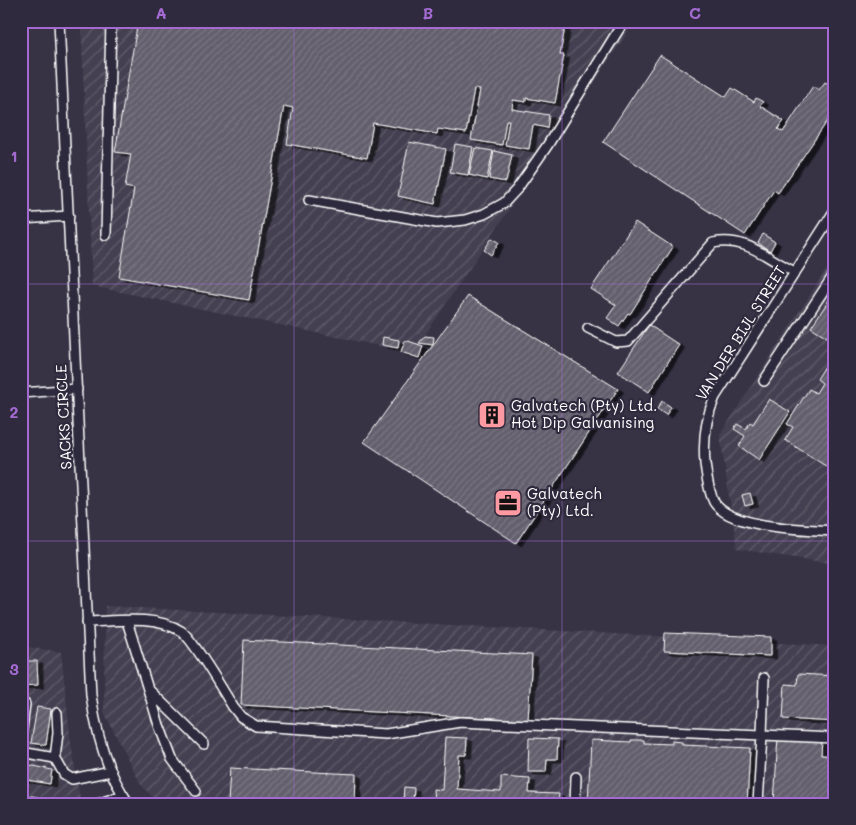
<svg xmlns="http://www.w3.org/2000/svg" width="856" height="825" viewBox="0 0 856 825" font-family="Mali,sans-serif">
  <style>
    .industrial { fill: url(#industrial-furrows) }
    .building { fill: url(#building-hatch); stroke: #fff; filter: url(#shadow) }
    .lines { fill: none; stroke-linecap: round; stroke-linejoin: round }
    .service-casing { stroke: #fff; stroke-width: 12 }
    .service { stroke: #2f2a3d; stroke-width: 9 }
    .grid { fill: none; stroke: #a36bd2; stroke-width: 1; stroke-opacity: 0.55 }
    .labels { text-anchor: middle; stroke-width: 4.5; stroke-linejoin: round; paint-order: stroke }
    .street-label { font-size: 15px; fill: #fff; stroke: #2f2a3d }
    .poi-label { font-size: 15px; fill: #fff; stroke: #2f2a3d; text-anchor: start }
    .neatline { fill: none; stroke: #a36bd2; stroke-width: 2 }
    .grid-label { font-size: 16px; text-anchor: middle; font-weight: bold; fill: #a36bd2 }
  </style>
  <defs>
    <pattern id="industrial-furrows" width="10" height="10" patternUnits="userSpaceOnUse" patternTransform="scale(1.25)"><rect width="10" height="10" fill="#444051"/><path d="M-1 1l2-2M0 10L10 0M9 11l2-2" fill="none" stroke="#605d6b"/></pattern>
    <pattern id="building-hatch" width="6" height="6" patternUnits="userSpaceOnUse" patternTransform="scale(1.25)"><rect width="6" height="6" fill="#635f6d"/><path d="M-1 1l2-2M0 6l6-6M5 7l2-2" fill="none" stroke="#7a7783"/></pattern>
    <filter id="shadow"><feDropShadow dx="5.5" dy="3" stdDeviation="0" flood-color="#0009"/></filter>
  </defs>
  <rect width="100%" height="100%" fill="#373345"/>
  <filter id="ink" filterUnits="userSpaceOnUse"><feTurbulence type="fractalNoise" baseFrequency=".02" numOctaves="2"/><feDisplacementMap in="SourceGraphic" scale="10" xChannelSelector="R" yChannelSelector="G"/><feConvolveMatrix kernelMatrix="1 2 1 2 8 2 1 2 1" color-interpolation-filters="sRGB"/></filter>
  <g filter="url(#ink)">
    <g class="industrial">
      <path d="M 81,21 L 635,21 L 413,353 L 92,286 Z"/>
      <path d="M 835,256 L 835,564 L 737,549 L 720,435 Z"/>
      <path d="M 105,606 L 835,646 L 835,804 L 159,804 L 141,785 L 104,712 Z"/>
      <path d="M 21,646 L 61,652 L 71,743 L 81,804 L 21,804 Z"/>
    </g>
    <g class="building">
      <path d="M 138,21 L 566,21 L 560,55 L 564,55 L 555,103 L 526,98 L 526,102 L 513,100 L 512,109 L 549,115 L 547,128 L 533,125 L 529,149 L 505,145 L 509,120 L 506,120 L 502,145 L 471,140 L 480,90 L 474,89 L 466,133 L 438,129 L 437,134 L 373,123 L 367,158 L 287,144 L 293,108 L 284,106 L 249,300 L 119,277 L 134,189 L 125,187 L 131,154 L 115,152 Z"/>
      <path d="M 660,55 L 726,97 L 732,88 L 754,102 L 756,98 L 763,102 L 760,106 L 784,121 L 778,129 L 783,132 L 813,86 L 819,90 L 825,82 L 835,88 L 835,110 L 778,193 L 774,190 L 745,235 L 603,142 Z"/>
      <path d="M 409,142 L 446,149 L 435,204 L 398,196 Z"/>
      <path d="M 455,144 L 473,147 L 468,175 L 450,172 Z"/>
      <path d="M 475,148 L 493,151 L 487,179 L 469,175 Z"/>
      <path d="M 494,151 L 512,155 L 506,182 L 489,179 Z"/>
      <path d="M 635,222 L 673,247 L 630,314 L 628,313 L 619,326 L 607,318 L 616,305 L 591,289 Z"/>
      <path d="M 763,234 L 775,242 L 770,251 L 758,243 Z"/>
      <path d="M 492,238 L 499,242 L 491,255 L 484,250 Z"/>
      <path d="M 835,291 L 835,342 L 811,327 Z"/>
      <path d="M 468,296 L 618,389 L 516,543 L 364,442 Z"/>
      <path d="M 649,325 L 679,345 L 649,392 L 618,372 Z"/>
      <path d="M 425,336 L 434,337 L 433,345 L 419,343 Z"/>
      <path d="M 383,337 L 399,340 L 398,348 L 382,345 Z"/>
      <path d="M 405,340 L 423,346 L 419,358 L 401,352 Z"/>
      <path d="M 827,363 L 835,368 L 835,472 L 785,440 L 793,427 L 787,424 L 809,389 L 816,393 L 822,383 L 817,379 Z"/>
      <path d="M 769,399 L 790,412 L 759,460 L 739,446 L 745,436 L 734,429 L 737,424 L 746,429 L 750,422 L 753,424 Z"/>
      <path d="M 662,401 L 671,407 L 666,415 L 657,409 Z"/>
      <path d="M 750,493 L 753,504 L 745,506 L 742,495 Z"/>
      <path d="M 665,633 L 771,637 L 771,656 L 664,651 Z"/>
      <path d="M 244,640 L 532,655 L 528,720 L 241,705 Z"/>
      <path d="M 21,661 L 37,661 L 38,685 L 21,686 Z"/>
      <path d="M 798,674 L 835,676 L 835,722 L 783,719 L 785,684 L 797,685 Z"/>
      <path d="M 37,707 L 51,709 L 46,745 L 31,743 Z"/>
      <path d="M 778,736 L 822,738 L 821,755 L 835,756 L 835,804 L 774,804 Z"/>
      <path d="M 445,737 L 467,738 L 466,755 L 459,755 L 457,789 L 501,792 L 501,777 L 530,779 L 529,793 L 559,794 L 558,804 L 434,802 L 433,789 L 442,790 Z"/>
      <path d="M 529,738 L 558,739 L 557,759 L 547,759 L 546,772 L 528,772 Z"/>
      <path d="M 591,740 L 631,742 L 631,740 L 644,740 L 644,743 L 672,744 L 672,741 L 682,742 L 682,745 L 750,748 L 747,804 L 588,804 Z"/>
      <path d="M 21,763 L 52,770 L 50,784 L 21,779 Z"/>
      <path d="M 230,768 L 356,774 L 355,804 L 228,804 Z"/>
      <path d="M 404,787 L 414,788 L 413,802 L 403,802 Z"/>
      <path d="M 21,794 L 38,797 L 37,804 L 21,804 Z"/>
    </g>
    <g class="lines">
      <defs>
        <g id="service">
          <path d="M 59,21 L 91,695 C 96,734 106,771 129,804"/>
          <path d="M 309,200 L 437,223 L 465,220 L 484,214 L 504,203 L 517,189 L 547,146 L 624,21"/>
          <path d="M 835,210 L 715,397 C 705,419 703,440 705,464 C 707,477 708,490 714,502 C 730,529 806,529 835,531"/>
          <path d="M 21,219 L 69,216"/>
          <path d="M 106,235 L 111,21"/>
          <path d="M 588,328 L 616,342 L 628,341 L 713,243 C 746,236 766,258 795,272"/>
          <path d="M 764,381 L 835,273"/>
          <path d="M 21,393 L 77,389"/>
          <path d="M 127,621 L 159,725 L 172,759 L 196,791"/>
          <path d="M 87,622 C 117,621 155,615 181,631 C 192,637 225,694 233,707 L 241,717 L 256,726 L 386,734 L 460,722 L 762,735 L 758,804"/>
          <path d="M 764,678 L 762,735 L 834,738"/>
          <path d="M 149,690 L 204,744"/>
          <path d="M 21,738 L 25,704"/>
          <path d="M 21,752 L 55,758 L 64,774 L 72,779 L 111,771"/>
          <path d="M 55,758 L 58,733 L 57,713"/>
          <path d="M 98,804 L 123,795"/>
          <path d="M 575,804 L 576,777"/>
        </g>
      </defs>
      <use href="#service" class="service-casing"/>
      <use href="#service" class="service"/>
    </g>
  </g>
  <path class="grid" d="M 294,21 L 294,804M 562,21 L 562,804M 21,284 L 835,284M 21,541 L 835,541"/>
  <defs>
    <symbol id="building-square" viewBox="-11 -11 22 22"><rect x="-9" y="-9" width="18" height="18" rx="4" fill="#ff9aa2" stroke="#2f2a3d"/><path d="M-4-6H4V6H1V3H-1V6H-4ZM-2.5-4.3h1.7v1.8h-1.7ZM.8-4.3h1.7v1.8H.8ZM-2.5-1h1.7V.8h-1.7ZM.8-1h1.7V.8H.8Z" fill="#111"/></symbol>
    <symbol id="office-square" viewBox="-11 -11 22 22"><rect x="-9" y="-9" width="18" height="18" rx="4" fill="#ff9aa2" stroke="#2f2a3d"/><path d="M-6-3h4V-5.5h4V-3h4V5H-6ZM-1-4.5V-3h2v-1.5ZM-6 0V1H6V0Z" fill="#111"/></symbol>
  </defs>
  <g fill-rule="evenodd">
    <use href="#building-square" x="476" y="399" width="32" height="32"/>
    <use href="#office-square" x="492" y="487" width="32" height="32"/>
  </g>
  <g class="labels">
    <g class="street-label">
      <text transform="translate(741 333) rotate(-58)" y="5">VAN DER BIJL STREET</text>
      <text transform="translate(64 417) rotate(-93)" y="5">SACKS CIRCLE</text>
    </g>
    <g class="poi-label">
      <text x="511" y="411">Galvatech (Pty) Ltd.<tspan x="511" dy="17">Hot Dip Galvanising</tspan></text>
      <text x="527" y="499">Galvatech<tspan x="527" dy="17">(Pty) Ltd.</tspan></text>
    </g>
  </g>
  <rect width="856" height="825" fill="none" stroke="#2f2a3d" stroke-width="55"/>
  <rect x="28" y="28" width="800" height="770" class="neatline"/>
  <g class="grid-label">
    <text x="161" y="19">A</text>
    <text x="428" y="19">B</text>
    <text x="695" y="19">C</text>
    <text x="14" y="162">1</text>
    <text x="14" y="418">2</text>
    <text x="14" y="675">3</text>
  </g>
</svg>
